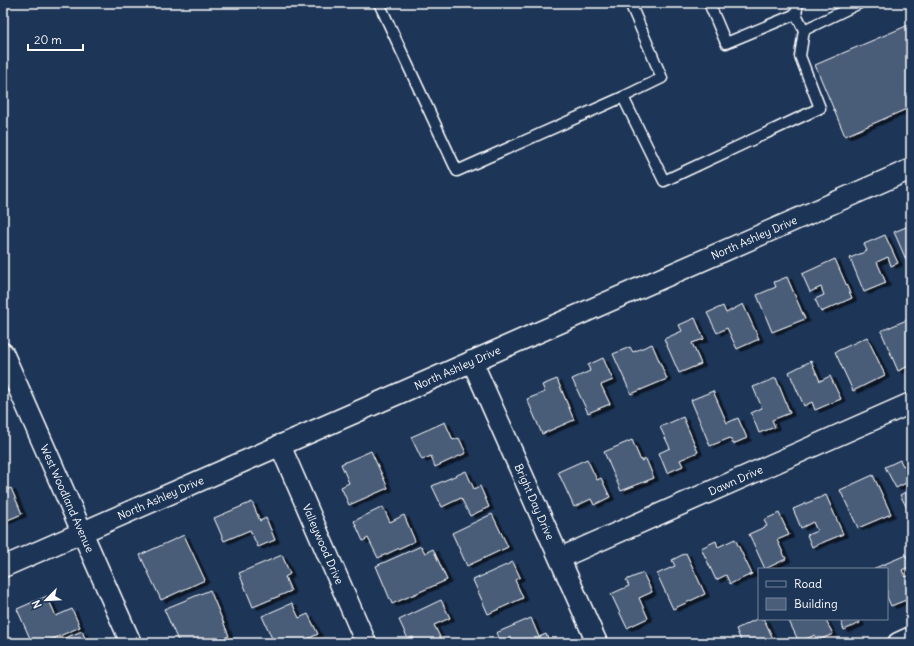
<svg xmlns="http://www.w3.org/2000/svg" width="914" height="646" viewBox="0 0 914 646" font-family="Delius,sans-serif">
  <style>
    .building { fill: #4a5d79; stroke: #fff; filter: url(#shadow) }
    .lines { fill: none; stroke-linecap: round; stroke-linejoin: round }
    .lane-casing { stroke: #fff; stroke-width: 13 }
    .street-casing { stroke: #fff; stroke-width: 23 }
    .lane { stroke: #1d3557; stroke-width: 10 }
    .street { stroke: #1d3557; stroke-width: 20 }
    .labels { text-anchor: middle; stroke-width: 3; stroke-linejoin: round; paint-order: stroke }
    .street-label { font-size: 11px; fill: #fff; stroke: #1d3557 }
  </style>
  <defs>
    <filter id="shadow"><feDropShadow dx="4.5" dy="2.5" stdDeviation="0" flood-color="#0009"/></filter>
  </defs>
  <rect width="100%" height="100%" fill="#1d3557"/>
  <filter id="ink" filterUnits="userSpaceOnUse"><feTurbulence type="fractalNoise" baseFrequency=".025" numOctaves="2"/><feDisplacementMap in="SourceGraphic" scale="8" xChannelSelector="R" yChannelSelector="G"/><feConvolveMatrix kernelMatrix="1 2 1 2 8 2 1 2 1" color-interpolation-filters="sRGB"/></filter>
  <g filter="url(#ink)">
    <g class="building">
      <path d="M 911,24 L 911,107 L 845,136 L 815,65 Z"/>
      <path d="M 911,225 L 911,271 L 894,232 Z"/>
      <path d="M 885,235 L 898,263 L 891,266 L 888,257 L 877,262 L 886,283 L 864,292 L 850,258 L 867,251 L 864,244 Z"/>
      <path d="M 835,259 L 852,298 L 821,312 L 815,299 L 824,295 L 821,287 L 810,292 L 802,274 Z"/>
      <path d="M 787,277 L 805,319 L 772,332 L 757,295 L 776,287 L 774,282 Z"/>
      <path d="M 743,304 L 759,339 L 737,349 L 727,328 L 717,333 L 707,313 L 723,306 L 726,313 Z"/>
      <path d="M 695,318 L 704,339 L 692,343 L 701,364 L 679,373 L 664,339 L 682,331 L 679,325 Z"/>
      <path d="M 911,318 L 911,365 L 898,371 L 881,331 Z"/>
      <path d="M 867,337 L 885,375 L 853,391 L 835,352 Z"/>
      <path d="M 652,344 L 667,379 L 631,394 L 613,354 L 630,347 L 633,352 Z"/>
      <path d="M 603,358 L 613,380 L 601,385 L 610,404 L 588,413 L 572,379 L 590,371 L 588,365 Z"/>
      <path d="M 811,361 L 820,381 L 830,376 L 841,399 L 815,410 L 812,402 L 804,406 L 789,372 Z"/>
      <path d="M 776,378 L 790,413 L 772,420 L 775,427 L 759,433 L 751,413 L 762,408 L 753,387 Z"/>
      <path d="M 557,379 L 574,420 L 542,434 L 527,399 L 545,392 L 542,385 Z"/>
      <path d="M 713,391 L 727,423 L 738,418 L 747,438 L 733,444 L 730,438 L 710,446 L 691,400 Z"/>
      <path d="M 683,417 L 698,452 L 680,460 L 683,466 L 667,473 L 659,453 L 670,448 L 660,427 Z"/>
      <path d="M 445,422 L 453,440 L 459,438 L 466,453 L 435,467 L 431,456 L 422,460 L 411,437 Z"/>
      <path d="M 632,440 L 641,461 L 646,459 L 654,478 L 621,491 L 604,452 Z"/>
      <path d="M 371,451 L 388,488 L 349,505 L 341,487 L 349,483 L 341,464 Z"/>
      <path d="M 587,459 L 597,480 L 601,478 L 610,497 L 594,505 L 591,499 L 574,507 L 558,472 Z"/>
      <path d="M 900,460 L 903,466 L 911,462 L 911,506 L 907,508 L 900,495 L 909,490 L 906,483 L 896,488 L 885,467 Z"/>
      <path d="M 466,471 L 474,489 L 480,486 L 489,507 L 470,516 L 461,498 L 442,507 L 432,486 Z"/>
      <path d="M 873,475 L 891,514 L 858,528 L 840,490 Z"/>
      <path d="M 11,488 L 22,514 L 3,522 L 3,491 Z"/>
      <path d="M 826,495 L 843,534 L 812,547 L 807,535 L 817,531 L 813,522 L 801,528 L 793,509 Z"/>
      <path d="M 252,502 L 260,521 L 266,518 L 275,540 L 258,547 L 250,530 L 224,541 L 214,518 Z"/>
      <path d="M 383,507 L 390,522 L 404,515 L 415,541 L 378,558 L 368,538 L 363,541 L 354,521 Z"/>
      <path d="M 779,513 L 789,535 L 777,540 L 786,559 L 765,569 L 749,534 L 767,526 L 764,520 Z"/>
      <path d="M 492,514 L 508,547 L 467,566 L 452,533 Z"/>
      <path d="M 184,535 L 205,580 L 161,600 L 140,555 Z"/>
      <path d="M 735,539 L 752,574 L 730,584 L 726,575 L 716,580 L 701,548 L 716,541 L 718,547 Z"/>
      <path d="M 421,546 L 425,553 L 433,549 L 447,580 L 392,604 L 376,566 Z"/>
      <path d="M 686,553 L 705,594 L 673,609 L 657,574 L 675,566 L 672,560 Z"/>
      <path d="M 282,555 L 290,574 L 285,577 L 291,591 L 253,607 L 239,573 Z"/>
      <path d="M 906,555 L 911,566 L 902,570 L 905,577 L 911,575 L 911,598 L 891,606 L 887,597 L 887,569 L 875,569 L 875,568 Z"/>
      <path d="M 513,562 L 520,577 L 515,580 L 523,598 L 488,614 L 473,580 Z"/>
      <path d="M 643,573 L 652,592 L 639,598 L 648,618 L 627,628 L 611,594 L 629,586 L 626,580 Z"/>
      <path d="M 210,590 L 229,636 L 212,643 L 179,643 L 164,609 Z"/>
      <path d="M 47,596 L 56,616 L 72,609 L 80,627 L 44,643 L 32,643 L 17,609 Z"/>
      <path d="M 441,600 L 450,618 L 434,625 L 441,639 L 432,643 L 416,643 L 413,637 L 408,639 L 399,620 Z"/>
      <path d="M 292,603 L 299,618 L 308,614 L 318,634 L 299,643 L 274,643 L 262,616 Z"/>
      <path d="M 531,618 L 539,637 L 546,634 L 550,643 L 501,643 L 496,633 Z"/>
      <path d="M 759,618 L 759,619 L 764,619 L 775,643 L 742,643 L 736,629 Z"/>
      <path d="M 788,619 L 825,619 L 833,634 L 817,641 L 815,635 L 799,642 Z"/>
      <path d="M 840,619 L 858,619 L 860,623 L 844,630 Z"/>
      <path d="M 82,631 L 87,643 L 53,643 Z"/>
      <path d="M 712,638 L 714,643 L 701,643 Z"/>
    </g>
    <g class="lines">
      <defs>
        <g id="lane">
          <path d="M 379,3 L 457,171 L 623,97 L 662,78 L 630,3"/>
          <path d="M 709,3 L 726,43 L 796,14 L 798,3"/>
          <path d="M 796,14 L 804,30 L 860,3"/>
          <path d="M 623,97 L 664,181 L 820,108 L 800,56 L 804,30"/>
        </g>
        <g id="street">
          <path id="s1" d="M 3,353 L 131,643"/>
          <path id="s2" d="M 472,361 L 597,643"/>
          <path id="s3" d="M 280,445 L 366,643"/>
          <path id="s4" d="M 560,558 L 911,403"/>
          <path id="s5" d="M 3,567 L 911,169"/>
          <path d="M 898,643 L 911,637"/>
        </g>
      </defs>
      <use href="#lane" class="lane-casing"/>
      <use href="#street" class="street-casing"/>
      <use href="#lane" class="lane"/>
      <use href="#street" class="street"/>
    </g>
  </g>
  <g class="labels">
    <g class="street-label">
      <text dy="4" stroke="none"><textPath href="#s5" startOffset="820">North Ashley Drive</textPath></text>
      <text dy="4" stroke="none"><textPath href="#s5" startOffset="496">North Ashley Drive</textPath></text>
      <text dy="4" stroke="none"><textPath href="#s4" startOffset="192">Dawn Drive</textPath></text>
      <text dy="4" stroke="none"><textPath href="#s5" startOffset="172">North Ashley Drive</textPath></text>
      <text dy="4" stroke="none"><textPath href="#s1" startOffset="159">West Woodland Avenue</textPath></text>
      <text dy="4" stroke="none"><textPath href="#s2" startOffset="154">Bright Day Drive</textPath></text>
      <text dy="4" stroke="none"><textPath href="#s3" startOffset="108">Valleywood Drive</textPath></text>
    </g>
  </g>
  <rect width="914" height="646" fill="none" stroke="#1d3557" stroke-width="16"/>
  <rect x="8" y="8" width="898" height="630" fill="none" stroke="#fff" stroke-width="1.5" filter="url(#ink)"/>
  <rect x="758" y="568" width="130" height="52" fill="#1d3557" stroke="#77869a"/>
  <rect x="766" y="581" width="20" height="6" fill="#1d3557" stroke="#77869a"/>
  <text x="794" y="588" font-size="12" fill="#ffffff">Road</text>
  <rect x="766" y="598" width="20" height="12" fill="#4a5d79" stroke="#77869a"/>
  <text x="794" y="608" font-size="12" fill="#ffffff">Building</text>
  <g transform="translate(46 600) rotate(246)" stroke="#1d3557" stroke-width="3" paint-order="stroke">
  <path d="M0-3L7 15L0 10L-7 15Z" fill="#ffffff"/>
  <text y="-6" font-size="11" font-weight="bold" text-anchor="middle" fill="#ffffff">N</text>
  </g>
  <path d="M28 44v6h55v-6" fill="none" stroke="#ffffff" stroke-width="2"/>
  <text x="34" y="44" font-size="12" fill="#ffffff" stroke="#1d3557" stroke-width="3" paint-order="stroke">20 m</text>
</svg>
